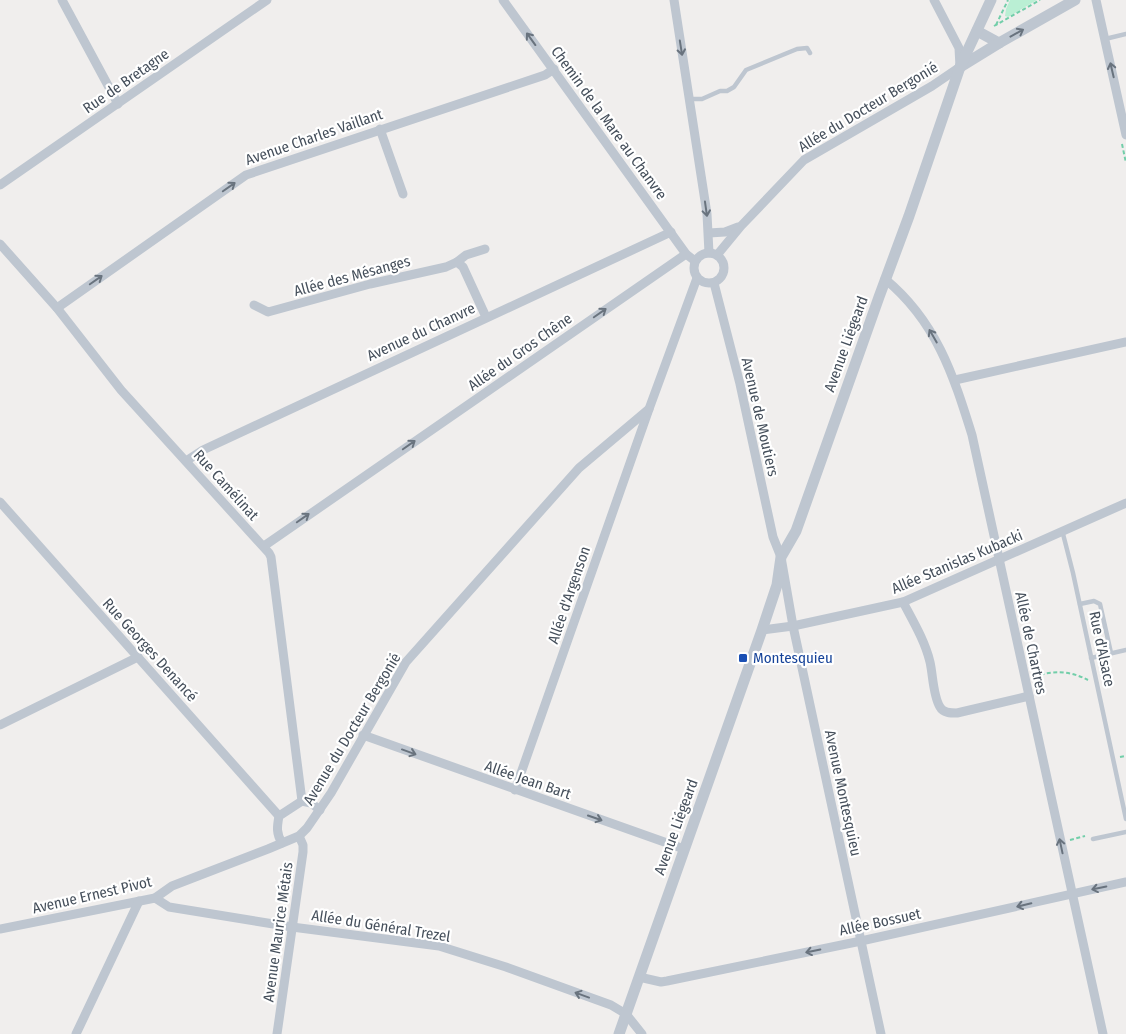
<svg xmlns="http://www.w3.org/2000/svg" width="1126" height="1034" viewBox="0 0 1126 1034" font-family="'Fira Sans Condensed',sans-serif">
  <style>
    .green { fill: #baefd4 }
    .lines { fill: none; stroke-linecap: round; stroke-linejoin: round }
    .path { stroke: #72cea9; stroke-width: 2; stroke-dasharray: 4 2.5; stroke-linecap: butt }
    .service { stroke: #bec6d0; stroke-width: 4.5 }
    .minor { stroke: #bec6d0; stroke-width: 9 }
    .tertiary { stroke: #bec6d0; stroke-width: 11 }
    .oneway { stroke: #69737e }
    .transit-dot { fill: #1a4fb4; stroke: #fff; stroke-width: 2 }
    .labels { text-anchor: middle; stroke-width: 4.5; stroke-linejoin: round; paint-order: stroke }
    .street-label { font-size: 15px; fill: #454f5b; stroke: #fff }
    .transit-label { font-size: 15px; fill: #164399; stroke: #fff; text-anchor: start }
  </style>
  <rect width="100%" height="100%" fill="#f0eeed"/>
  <path class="green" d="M 1010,0 L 1037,0 L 1008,17 L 1005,16 L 1006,9 Z"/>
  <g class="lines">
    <g class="path">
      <path d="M 996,25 L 1008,0"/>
      <path d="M 994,26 L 1040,0"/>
      <path d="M 1122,144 L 1126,163"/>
      <path d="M 1034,676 C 1054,671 1068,670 1088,680"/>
      <path d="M 1120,757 L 1126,756"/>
      <path d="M 1070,840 L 1085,836"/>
    </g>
    <g class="service">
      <path d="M 1105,39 L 1126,34"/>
      <path d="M 689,99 L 702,99 L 720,91 L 727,91 L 734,87 L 746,70 L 797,49 L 807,48 L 810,53"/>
      <path d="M 1062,530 L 1073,573 L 1126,819"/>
      <path d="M 1080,604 L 1094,601 L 1100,604 L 1111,653"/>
      <path d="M 1091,658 L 1126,650"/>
      <path d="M 1093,839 L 1126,832"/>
    </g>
    <g class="minor">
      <path d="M 62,0 L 118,104"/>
      <path d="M 503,0 L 686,254 L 695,261"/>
      <path d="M 674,0 L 707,214 L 709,253"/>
      <path d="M 1096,0 L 1126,135"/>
      <path d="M 380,129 L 403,194"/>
      <path d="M 0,185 L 267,0"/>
      <path d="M 709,233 L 725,232 L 738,227"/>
      <path d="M 0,244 L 57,308 L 121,390 L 269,553 L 271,557 L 302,801"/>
      <circle cx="709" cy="268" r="15"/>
      <path d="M 717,255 L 741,226 L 804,160 L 932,86 L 960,67 L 959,48 L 934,0"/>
      <path d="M 457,262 L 463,267 L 486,317"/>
      <path d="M 885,279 C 936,321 953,374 972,435 L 1103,1034"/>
      <path d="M 714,283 L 740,384 L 773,537 L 781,557 L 793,626 L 881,1034"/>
      <path d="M 254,305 L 268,312 L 370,284 L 446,267 L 457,262 L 466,255 L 485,249"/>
      <path d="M 57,308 L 246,175 L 545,75 L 554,69"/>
      <path d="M 955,380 L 1126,342"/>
      <path d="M 186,461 L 203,450 L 671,232"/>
      <path d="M 0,502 L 279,816"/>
      <path d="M 264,546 L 686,254"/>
      <path d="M 903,602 C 913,621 925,641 930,662 C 933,675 933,696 940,707 C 943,713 951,713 957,713 L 1029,696"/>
      <path d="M 762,630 L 793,626 L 903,602 L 1126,503"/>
      <path d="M 0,725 L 138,657"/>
      <path d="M 363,735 L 684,849"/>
      <path d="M 515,790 L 649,409"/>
      <path d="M 282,843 C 276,833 277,827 279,816 L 302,801 L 311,803 L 320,810"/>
      <path d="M 155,898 L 169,907 L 292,927 L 439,946 L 506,967 L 611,1005 L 626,1014 L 642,1034"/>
      <path d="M 0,929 L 155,898 L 172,886 L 268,849 L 299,836 L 307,828 L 331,793 L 406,662 L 579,468 L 649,409 L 697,278"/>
      <path d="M 639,977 L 661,982 L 667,981 L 861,941 L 1126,882"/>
      <path d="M 76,1034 L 139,901"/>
      <path d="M 277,1034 L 303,852 L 303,845 L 299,836"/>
    </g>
    <g class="tertiary">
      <path d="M 977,31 L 999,43"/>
      <path d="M 960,67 L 999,43 L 1075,0"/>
      <path d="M 619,1034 L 762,630 L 777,585 L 781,557 L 796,531 L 879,297 L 909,216 L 960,67 L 991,0"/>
    </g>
  </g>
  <defs><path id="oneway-shaft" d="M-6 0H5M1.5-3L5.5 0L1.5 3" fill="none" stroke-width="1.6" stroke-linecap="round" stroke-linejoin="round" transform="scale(1.25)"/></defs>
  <g class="oneway">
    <use href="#oneway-shaft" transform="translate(1017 33) rotate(-29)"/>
    <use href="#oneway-shaft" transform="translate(531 39) rotate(-126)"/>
    <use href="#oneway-shaft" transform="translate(681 48) rotate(81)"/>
    <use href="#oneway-shaft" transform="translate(1112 70) rotate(-103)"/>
    <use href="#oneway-shaft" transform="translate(229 187) rotate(-35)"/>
    <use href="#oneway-shaft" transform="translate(706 209) rotate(82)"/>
    <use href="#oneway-shaft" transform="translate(96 280) rotate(-35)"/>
    <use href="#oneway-shaft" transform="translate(600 313) rotate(-35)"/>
    <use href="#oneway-shaft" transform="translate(933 336) rotate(-120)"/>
    <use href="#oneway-shaft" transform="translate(409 445) rotate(-35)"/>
    <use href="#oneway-shaft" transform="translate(303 518) rotate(-35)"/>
    <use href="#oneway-shaft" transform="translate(409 752) rotate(20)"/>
    <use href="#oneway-shaft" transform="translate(595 818) rotate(19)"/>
    <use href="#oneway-shaft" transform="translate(1061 846) rotate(-102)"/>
    <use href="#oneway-shaft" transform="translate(1099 888) rotate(168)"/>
    <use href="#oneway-shaft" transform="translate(1024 905) rotate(167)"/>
    <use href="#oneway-shaft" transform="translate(813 951) rotate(168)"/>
    <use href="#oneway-shaft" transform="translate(582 995) rotate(-160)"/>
  </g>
  <rect class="transit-dot" x="738" y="653" width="10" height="10" rx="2.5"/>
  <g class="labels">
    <g class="street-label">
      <text transform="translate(126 81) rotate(-35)" y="5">Rue de Bretagne</text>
      <text transform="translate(868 107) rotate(-31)" y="5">Allée du Docteur Bergonié</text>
      <text transform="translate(609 123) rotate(54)" y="5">Chemin de la Mare au Chanvre</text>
      <text transform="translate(314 137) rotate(-19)" y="5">Avenue Charles Vaillant</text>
      <text transform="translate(352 276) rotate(-15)" y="5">Allée des Mésanges</text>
      <text transform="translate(421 332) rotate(-25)" y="5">Avenue du Chanvre</text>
      <text transform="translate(846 344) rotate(-70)" y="5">Avenue Liégeard</text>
      <text transform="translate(520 352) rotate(-35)" y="5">Allée du Gros Chêne</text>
      <text transform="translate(760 417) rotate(77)" y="5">Avenue de Moutiers</text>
      <text transform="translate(226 485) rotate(48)" y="5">Rue Camélinat</text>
      <text transform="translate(957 562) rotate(-23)" y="5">Allée Stanislas Kubacki</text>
      <text transform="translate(569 595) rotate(-71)" y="5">Allée d'Argenson</text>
      <text transform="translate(1031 643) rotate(78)" y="5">Allée de Chartres</text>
      <text transform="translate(1102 649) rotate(78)" y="5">Rue d'Alsace</text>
      <text transform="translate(150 650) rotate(48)" y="5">Rue Georges Denancé</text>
      <text transform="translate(352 729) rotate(-59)" y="5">Avenue du Docteur Bergonié</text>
      <text transform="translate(528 780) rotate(19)" y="5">Allée Jean Bart</text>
      <text transform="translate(843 793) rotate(78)" y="5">Avenue Montesquieu</text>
      <text transform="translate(676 827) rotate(-70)" y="5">Avenue Liégeard</text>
      <text transform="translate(92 895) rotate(-13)" y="5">Avenue Ernest Pivot</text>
      <text transform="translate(880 922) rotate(-12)" y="5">Allée Bossuet</text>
      <text transform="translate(381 926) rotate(9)" y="5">Allée du Général Trezel</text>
      <text transform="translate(278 932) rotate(-82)" y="5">Avenue Maurice Métais</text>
    </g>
    <g class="transit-label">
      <text x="753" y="663">Montesquieu</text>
    </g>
  </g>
</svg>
